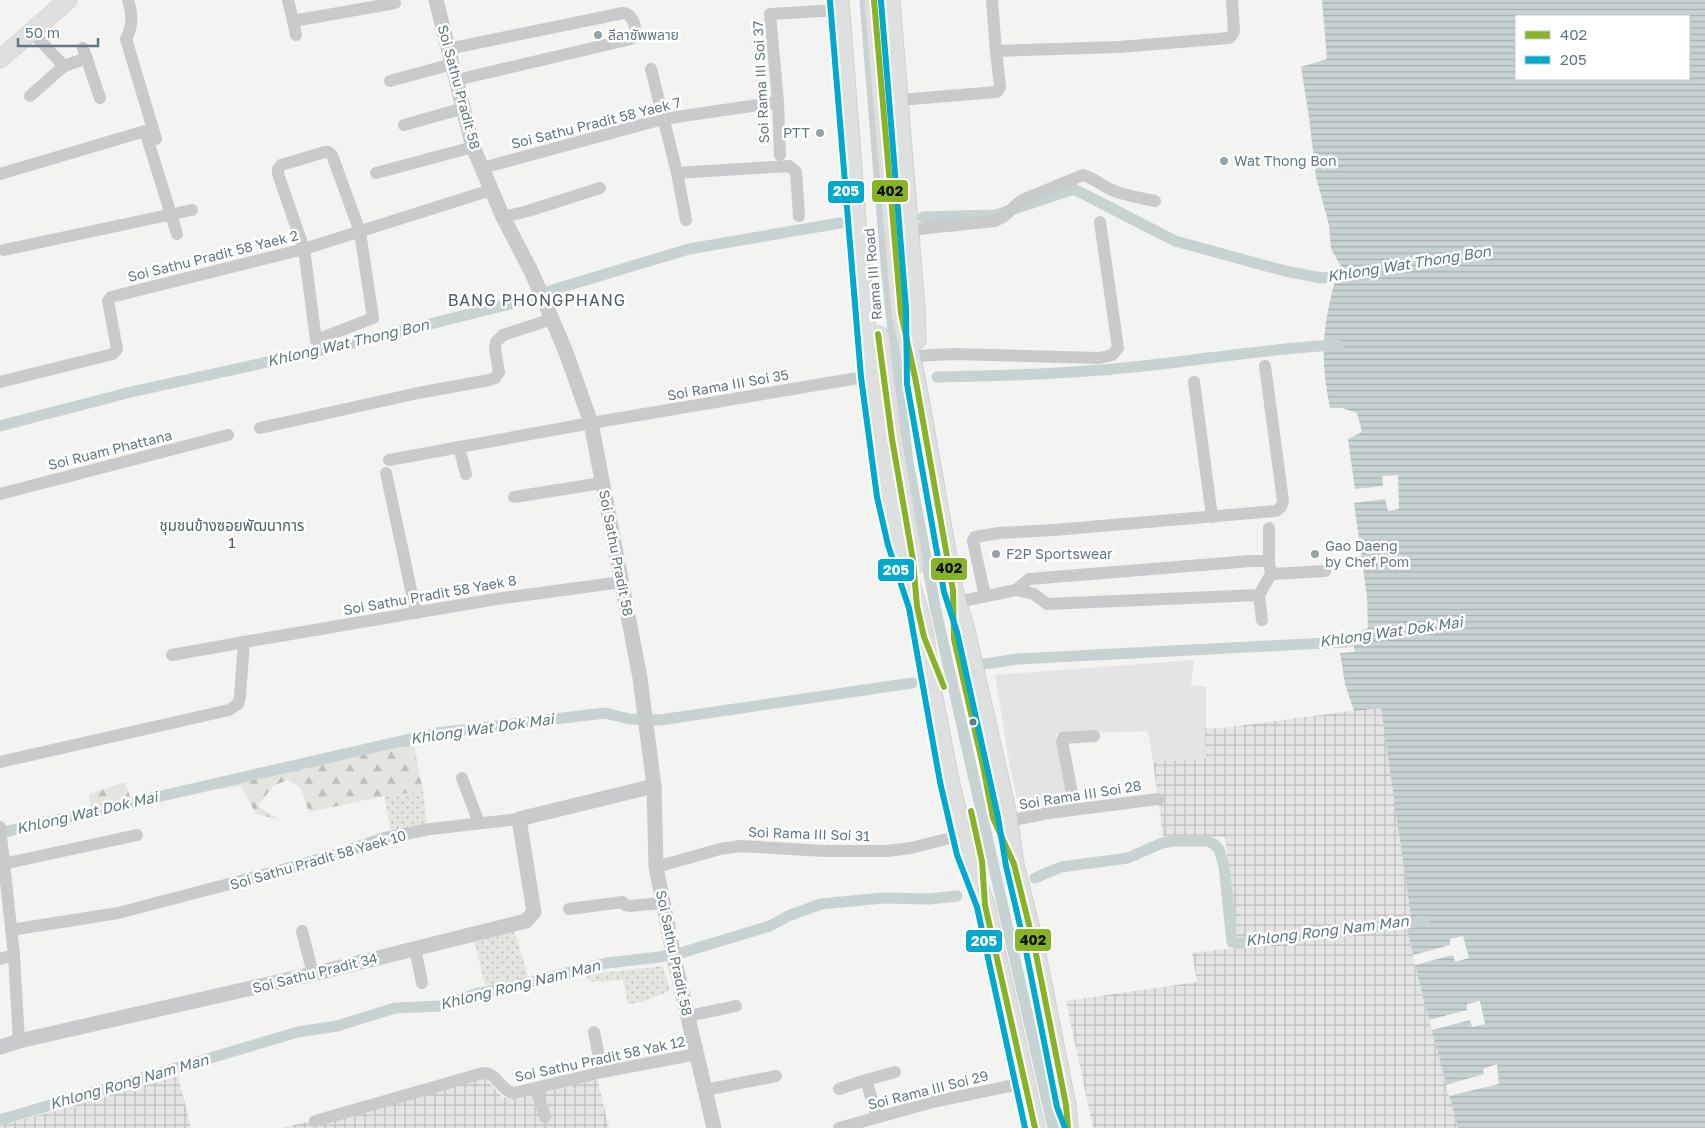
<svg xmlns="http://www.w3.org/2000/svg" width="1705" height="1128" viewBox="0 0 1705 1128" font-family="'Golos Text','Noto Sans Thai',sans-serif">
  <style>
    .built { fill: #e3e4e3 }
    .industrial { fill: url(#industrial-grid) }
    .grass { fill: url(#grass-dots) }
    .forest { fill: url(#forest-firs) }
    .water { fill: url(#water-rules); fill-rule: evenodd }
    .pier { fill: #f3f3f1 }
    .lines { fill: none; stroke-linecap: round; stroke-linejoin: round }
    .canal { stroke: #c7d2d3; stroke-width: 11 }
    .secondary-casing { stroke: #ced0d0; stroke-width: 19 }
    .primary-casing { stroke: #d0d1d1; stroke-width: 21 }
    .minor { stroke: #c8cacb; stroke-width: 12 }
    .tertiary { stroke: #c8cacb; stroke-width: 15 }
    .secondary { stroke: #dedfdf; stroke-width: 18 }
    .primary { stroke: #dedfdf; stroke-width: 19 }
    .bus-1-casing { stroke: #fff; stroke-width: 10 }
    .bus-2-casing { stroke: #fff; stroke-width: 10 }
    .bus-1 { stroke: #88b327; stroke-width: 6 }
    .bus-2 { stroke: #00a9ce; stroke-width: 6 }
    .poi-dot { fill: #95a3a9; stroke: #fff; stroke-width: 2 }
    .bus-dot { fill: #627882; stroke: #fff; stroke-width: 2 }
    .labels { text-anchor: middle; stroke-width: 5; stroke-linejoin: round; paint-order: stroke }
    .poi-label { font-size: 14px; fill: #627882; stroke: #fff; text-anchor: start }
    .street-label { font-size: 14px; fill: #627882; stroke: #fff }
    .water-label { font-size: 15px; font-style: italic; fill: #5e7b7f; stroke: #fff }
    .neighbourhood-label { font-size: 15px; fill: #506067; stroke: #fff }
    .quarter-label { font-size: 16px; letter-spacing: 1px; fill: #506067; stroke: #fff }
    .line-badge { stroke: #fff; stroke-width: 2 }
    .badge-label { font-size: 14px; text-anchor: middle; font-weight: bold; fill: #fff }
    .pale-badge-label { font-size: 14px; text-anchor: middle; font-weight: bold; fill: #111 }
  </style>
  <defs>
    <pattern id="industrial-grid" width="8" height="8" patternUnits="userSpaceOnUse" patternTransform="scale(1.25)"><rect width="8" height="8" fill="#e3e4e3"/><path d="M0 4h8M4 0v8" fill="none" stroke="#bbbebd"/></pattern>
    <pattern id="grass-dots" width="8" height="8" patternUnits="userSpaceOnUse" patternTransform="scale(1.25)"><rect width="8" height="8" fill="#e3e6df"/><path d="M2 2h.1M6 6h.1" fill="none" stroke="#bbbfba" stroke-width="1.8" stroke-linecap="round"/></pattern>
    <pattern id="forest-firs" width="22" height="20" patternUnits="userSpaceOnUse" patternTransform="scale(1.25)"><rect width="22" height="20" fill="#e3e6df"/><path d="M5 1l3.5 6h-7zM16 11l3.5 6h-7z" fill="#bbbfba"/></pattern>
    <pattern id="water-rules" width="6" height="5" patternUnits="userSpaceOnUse" patternTransform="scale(1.25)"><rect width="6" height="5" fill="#c7d2d3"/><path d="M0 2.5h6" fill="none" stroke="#a5afb1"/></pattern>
  </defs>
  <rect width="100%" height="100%" fill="#f3f3f1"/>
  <path class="built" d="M 1194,660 L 1191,685 L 1206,687 L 1206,758 L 1153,762 L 1148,731 L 1055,734 L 1073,815 L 1022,822 L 1010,766 L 995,675 Z"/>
  <g class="industrial">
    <path d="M 1381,707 L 1411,917 L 1237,939 L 1225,837 L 1163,836 L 1153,762 L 1206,758 L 1205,728 L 1223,728 Z"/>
    <path d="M 1407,929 L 1422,993 L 1458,1128 L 1093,1128 L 1066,1001 L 1197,982 L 1192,953 Z"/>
    <path d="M 178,1076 L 191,1128 L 0,1128 L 0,1126 Z"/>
    <path d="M 484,1077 L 503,1098 L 597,1078 L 609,1128 L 282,1128 Z"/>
  </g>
  <g class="grass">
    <path d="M 423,791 L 427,824 L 391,832 L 384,796 Z"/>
    <path d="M 514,930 L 528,976 L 503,984 L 485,985 L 474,940 Z"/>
    <path d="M 663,966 L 670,991 L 642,1002 L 628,1004 L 623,980 L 592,982 L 584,975 Z"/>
  </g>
  <path class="forest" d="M 413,741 L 423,791 L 384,796 L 309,812 L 300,787 L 288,780 L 273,786 L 258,806 L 280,820 L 256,814 L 241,786 L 214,790 L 92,815 L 89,794 L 125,782 L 131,799 Z"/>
  <path class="water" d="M 1322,0 L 1705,0 L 1705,1128 L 1458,1128 L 1422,993 L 1407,929 L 1411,917 L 1381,708 L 1354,711 L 1345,684 L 1340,653 L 1355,652 L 1351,635 L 1368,628 L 1367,597 L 1354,503 L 1385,499 L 1388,511 L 1399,509 L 1398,475 L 1382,476 L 1383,486 L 1355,489 L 1348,439 L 1362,432 L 1357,413 L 1342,408 L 1330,408 C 1322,367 1321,342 1330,301 C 1333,289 1334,279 1343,270 L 1331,249 L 1329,225 L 1316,177 L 1309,117 L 1301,67 L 1327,59 ZM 1516,16 L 1689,16 L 1689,79 L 1516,79 Z"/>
  <g class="pier">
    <path d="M 1463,936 L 1469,958 L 1455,962 L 1453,955 L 1415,965 L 1413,955 L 1450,945 L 1450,939 Z"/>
    <path d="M 1480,1001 L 1485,1024 L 1472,1027 L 1470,1020 L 1432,1030 L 1429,1020 L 1467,1010 L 1467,1004 Z"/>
    <path d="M 1497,1064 L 1499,1084 L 1449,1096 L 1446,1085 L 1484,1074 L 1483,1069 Z"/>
  </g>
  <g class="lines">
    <g class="canal">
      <path d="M 865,0 L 887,276 L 908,463 L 936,611 L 1053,1128"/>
      <path d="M 923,217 L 996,215 L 1074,189 L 1175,241 L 1285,271 L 1322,278 L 1352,274"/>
      <path d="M 937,377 C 1003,376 1068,374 1134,367 C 1202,360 1270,348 1338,345"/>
      <path d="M 0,426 L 131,392 L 354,343 L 522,301 L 559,288 L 689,249 L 840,223"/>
      <path d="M 984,664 L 1018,659 L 1345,642 L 1366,638"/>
      <path d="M 0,833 L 436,733 L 605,713 L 629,719 L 660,720 L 912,683"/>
      <path d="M 1035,878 L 1061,867 L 1128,858 L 1162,843 L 1172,841 L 1207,841 L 1214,844 L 1219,849 L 1224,866 L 1232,942 L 1237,943 L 1424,921"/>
      <path d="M 0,1120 L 298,1032 L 337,1026 L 395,1008 L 441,1006 L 475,994 L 501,989 L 607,963 L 659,957 L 684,952 L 770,926 L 788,916 L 821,904 L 883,898 L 929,899 L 957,896"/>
    </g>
    <defs>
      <path id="secondary" d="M 0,59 L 68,0"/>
      <g id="primary">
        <path d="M 839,0 L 858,245 L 870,376 L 886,496 L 896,542 L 917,606 L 924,637 L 930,682 L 949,780 L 966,853 L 985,905 L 1035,1128"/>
        <path d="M 874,0 L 901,313 L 916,382 L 953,590 L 965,630 L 1007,815 L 1014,864 L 1035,949 L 1066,1105 L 1068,1128"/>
        <path d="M 890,0 L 915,308 L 916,340"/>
        <path d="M 879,336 L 892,439 L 914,565"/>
      </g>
    </defs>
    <use href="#secondary" class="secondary-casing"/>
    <use href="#primary" class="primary-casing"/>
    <g class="minor">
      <path d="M 128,0 C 133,14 133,26 126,39 L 156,139"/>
      <path d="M 288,0 L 293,21 L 395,3"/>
      <path d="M 992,0 L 996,51"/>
      <path d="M 293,21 L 296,35"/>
      <path d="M 31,31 L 64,66"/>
      <path d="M 83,48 L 100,98"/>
      <path d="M 448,49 L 623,13 C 634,14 639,32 631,39 L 456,80"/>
      <path d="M 651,69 L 677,173 L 686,220"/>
      <path d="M 390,81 L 452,64"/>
      <path d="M 30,96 L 64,66 L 87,58"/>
      <path d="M 898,100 L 997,92 L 1000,87 L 996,51 L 1119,47 L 1229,38 L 1232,35 L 1234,31 L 1232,0"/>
      <path d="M 404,125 L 464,108"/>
      <path d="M 325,152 L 328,152 L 332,155 L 360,232 L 373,318 L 316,340 L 304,249 L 278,174 L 278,169 L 281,165 Z"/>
      <path d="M 780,155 L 778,102 L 770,14 L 839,10"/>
      <path d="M 482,168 L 663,119 L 778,102"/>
      <path d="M 376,173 L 473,147"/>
      <path d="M 677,173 L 789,166 L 796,172 L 799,216"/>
      <path d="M 0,174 L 145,131 L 177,234"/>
      <path d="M 503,217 L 528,211 L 600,188"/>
      <path d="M 909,230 L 995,221 L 1003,217 L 1022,200 L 1083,175 C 1094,178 1102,186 1112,190 C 1126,196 1141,198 1155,201"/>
      <path d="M 4,250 L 192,210"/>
      <path d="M 916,356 L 953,354 L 1099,358 L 1112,355 L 1118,348 L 1100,222"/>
      <path d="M 0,382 L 113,354 L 117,349 L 108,301 L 111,297 L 304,249 L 491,190"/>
      <path d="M 1194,382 L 1212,517"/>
      <path d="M 260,428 L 418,393 L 489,380 L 495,378 L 499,372 L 495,349 L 496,342 L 503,335 L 552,319"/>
      <path d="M 459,447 L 466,474"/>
      <path d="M 389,460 L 591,423 L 870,376"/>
      <path d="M 386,473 L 416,613"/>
      <path d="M 0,494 L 228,435"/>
      <path d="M 514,497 L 602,483"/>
      <path d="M 1269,528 L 1269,561"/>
      <path d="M 1271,574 L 1325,571"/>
      <path d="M 1259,595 L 1262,620"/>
      <path d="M 985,596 L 973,541 L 975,537 L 999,533 L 1054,530 L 1276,511 L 1281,507 L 1283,501 L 1265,366"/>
      <path d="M 957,602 L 1016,590 L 1034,594 L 1047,604 L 1259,595 L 1271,574 L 1269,561 L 1251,561 L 1029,579 L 1016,590"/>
      <path d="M 172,655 L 244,642"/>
      <path d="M 0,762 L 229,710 L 238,704 L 240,696 L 244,642 L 496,599 L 622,582"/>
      <path d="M 462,778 L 479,823"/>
      <path d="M 1075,809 L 1062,741 L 1063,738 L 1094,736"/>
      <path d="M 1008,821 L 1049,813 L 1158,799"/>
      <path d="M 0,827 L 14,955 L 19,1041"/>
      <path d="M 3,864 L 137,835"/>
      <path d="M 656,867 L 720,849 L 741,846 L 824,851 L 887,851 L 911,848 L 962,835"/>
      <path d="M 569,909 L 623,902 L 625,905 L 629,906 L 663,903"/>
      <path d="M 11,930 L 118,913 L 283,870 L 335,855 L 385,838 L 430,829 L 519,819"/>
      <path d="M 302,931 L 313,974"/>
      <path d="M 415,948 L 422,983"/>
      <path d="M 0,959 L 14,955"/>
      <path d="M 688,1016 L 736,1006"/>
      <path d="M 594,1032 L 602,1072"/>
      <path d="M 866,1080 L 895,1072"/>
      <path d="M 536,1088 L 545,1117"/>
      <path d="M 839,1089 L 866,1080 L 877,1117"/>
      <path d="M 705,1090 L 776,1076"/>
      <path d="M 315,1121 L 483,1073 C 497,1072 500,1091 514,1093 L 602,1072 L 697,1054"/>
      <path d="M 839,1128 L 933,1102 L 1024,1083"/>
    </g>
    <g class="tertiary">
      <path d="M 436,0 L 473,147 L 503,217 L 531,271 L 552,319 L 567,355 L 591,423 L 640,678 L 654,786 L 656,867 L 675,962 L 714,1128"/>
      <path d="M 0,1047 L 19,1041 L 313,974 L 526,921 L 534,912 L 519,819 L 654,786"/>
    </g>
    <use href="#secondary" class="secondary"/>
    <use href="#primary" class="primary"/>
    <defs>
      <g id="bus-1">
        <path d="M 874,0 L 901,313 L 916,382 L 953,590 L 954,639 L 983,766 L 993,818 L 1014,864 L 1035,949 L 1066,1105 L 1068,1128"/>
        <path d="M 878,334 L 892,439 L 913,560 L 917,606 L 924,637 L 944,687"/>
        <path d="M 971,811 L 982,861 L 985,905 L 1035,1128"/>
      </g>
      <g id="bus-2">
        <path d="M 830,1 L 861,377 L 877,497 L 888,545 L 909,608 L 940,782 L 957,855 L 977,907 L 1025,1128"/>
        <path d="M 881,1 L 906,308 L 907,384 L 944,592 L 957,632 L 998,817 L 1006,866 L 1026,951 L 1057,1107 L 1065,1128"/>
      </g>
    </defs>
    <use href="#bus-1" class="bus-1-casing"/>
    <use href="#bus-2" class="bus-2-casing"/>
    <use href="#bus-1" class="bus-1"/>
    <use href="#bus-2" class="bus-2"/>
  </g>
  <g class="poi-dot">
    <circle cx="598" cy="35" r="5"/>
    <circle cx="820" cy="133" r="5"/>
    <circle cx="1224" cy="161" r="5"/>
    <circle cx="996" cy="554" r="5"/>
    <circle cx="1315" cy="554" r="5"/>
  </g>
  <circle class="bus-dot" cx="973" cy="722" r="4.5"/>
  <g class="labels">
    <g class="poi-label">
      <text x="608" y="40">ลีลาซัพพลาย</text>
      <text x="810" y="138" text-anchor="end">PTT</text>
      <text x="1234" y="166">Wat Thong Bon</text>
      <text x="1325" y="551">Gao Daeng<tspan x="1325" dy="16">by Chef Pom</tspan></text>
      <text x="1006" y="559">F2P Sportswear</text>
    </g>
    <g class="street-label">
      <text transform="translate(761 82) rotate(-93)" y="5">Soi Rama III Soi 37</text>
      <text transform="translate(459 87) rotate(75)" y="5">Soi Sathu Pradit 58</text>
      <text transform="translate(596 123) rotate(-14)" y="5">Soi Sathu Pradit 58 Yaek 7</text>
      <text transform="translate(213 256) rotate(-14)" y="5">Soi Sathu Pradit 58 Yaek 2</text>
      <text transform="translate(873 274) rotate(-95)" y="5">Rama III Road</text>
      <text transform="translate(728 385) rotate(-10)" y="5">Soi Rama III Soi 35</text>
      <text transform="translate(110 450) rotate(-14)" y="5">Soi Ruam Phattana</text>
      <text transform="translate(616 553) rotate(79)" y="5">Soi Sathu Pradit 58</text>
      <text transform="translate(430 595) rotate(-10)" y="5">Soi Sathu Pradit 58 Yaek 8</text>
      <text transform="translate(1080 795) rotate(-9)" y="5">Soi Rama III Soi 28</text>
      <text transform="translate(809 834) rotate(2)" y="5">Soi Rama III Soi 31</text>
      <text transform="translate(318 860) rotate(-16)" y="5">Soi Sathu Pradit 58 Yaek 10</text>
      <text transform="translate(674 953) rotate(78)" y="5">Soi Sathu Pradit 58</text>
      <text transform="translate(315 973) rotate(-14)" y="5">Soi Sathu Pradit 34</text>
      <text transform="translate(600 1059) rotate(-12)" y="5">Soi Sathu Pradit 58 Yak 12</text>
      <text transform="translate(928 1090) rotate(-14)" y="5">Soi Rama III Soi 29</text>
    </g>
    <g class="water-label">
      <text transform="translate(1409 264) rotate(-9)" y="5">Khlong Wat Thong Bon</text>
      <text transform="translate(348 343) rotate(-13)" y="5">Khlong Wat Thong Bon</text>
      <text transform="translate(1391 632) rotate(-8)" y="5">Khlong Wat Dok Mai</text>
      <text transform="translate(482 729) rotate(-8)" y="5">Khlong Wat Dok Mai</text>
      <text transform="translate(87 813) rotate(-13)" y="5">Khlong Wat Dok Mai</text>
      <text transform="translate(1327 931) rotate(-7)" y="5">Khlong Rong Nam Man</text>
      <text transform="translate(520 985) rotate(-14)" y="5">Khlong Rong Nam Man</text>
      <text transform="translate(129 1082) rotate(-16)" y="5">Khlong Rong Nam Man</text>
    </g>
    <g class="neighbourhood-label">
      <text x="232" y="531">ชุมชนข้างซอยพัฒนาการ<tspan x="232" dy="17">1</tspan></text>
    </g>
    <g class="quarter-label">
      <text x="537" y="306">BANG PHONGPHANG</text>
    </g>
  </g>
  <g class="line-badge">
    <rect x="871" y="179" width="38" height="24" rx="5" fill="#88b327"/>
    <rect x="827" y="180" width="38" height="24" rx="5" fill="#00a9ce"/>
    <rect x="930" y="557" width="38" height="24" rx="5" fill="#88b327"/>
    <rect x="877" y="558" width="38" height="24" rx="5" fill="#00a9ce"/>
    <rect x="1014" y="928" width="38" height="24" rx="5" fill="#88b327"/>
    <rect x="965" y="929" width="38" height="24" rx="5" fill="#00a9ce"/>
  </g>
  <g class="badge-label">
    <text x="846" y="196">205</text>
    <text x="896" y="575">205</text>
    <text x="984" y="946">205</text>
  </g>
  <g class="pale-badge-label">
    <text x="890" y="196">402</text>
    <text x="949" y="573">402</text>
    <text x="1033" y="945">402</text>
  </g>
  <rect x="1515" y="15" width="175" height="65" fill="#ffffff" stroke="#c0c9cd"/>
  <rect x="1525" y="31" width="25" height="8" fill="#88b327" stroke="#c0c9cd"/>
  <text x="1560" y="40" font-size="15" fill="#627882">402</text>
  <rect x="1525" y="56" width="25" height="8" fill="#00a9ce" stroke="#c0c9cd"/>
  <text x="1560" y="65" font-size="15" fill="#627882">205</text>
  <path d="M18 38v8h80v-8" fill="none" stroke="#627882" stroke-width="2.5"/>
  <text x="25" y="38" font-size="15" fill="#627882" stroke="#ffffff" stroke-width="4" paint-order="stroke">50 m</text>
</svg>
